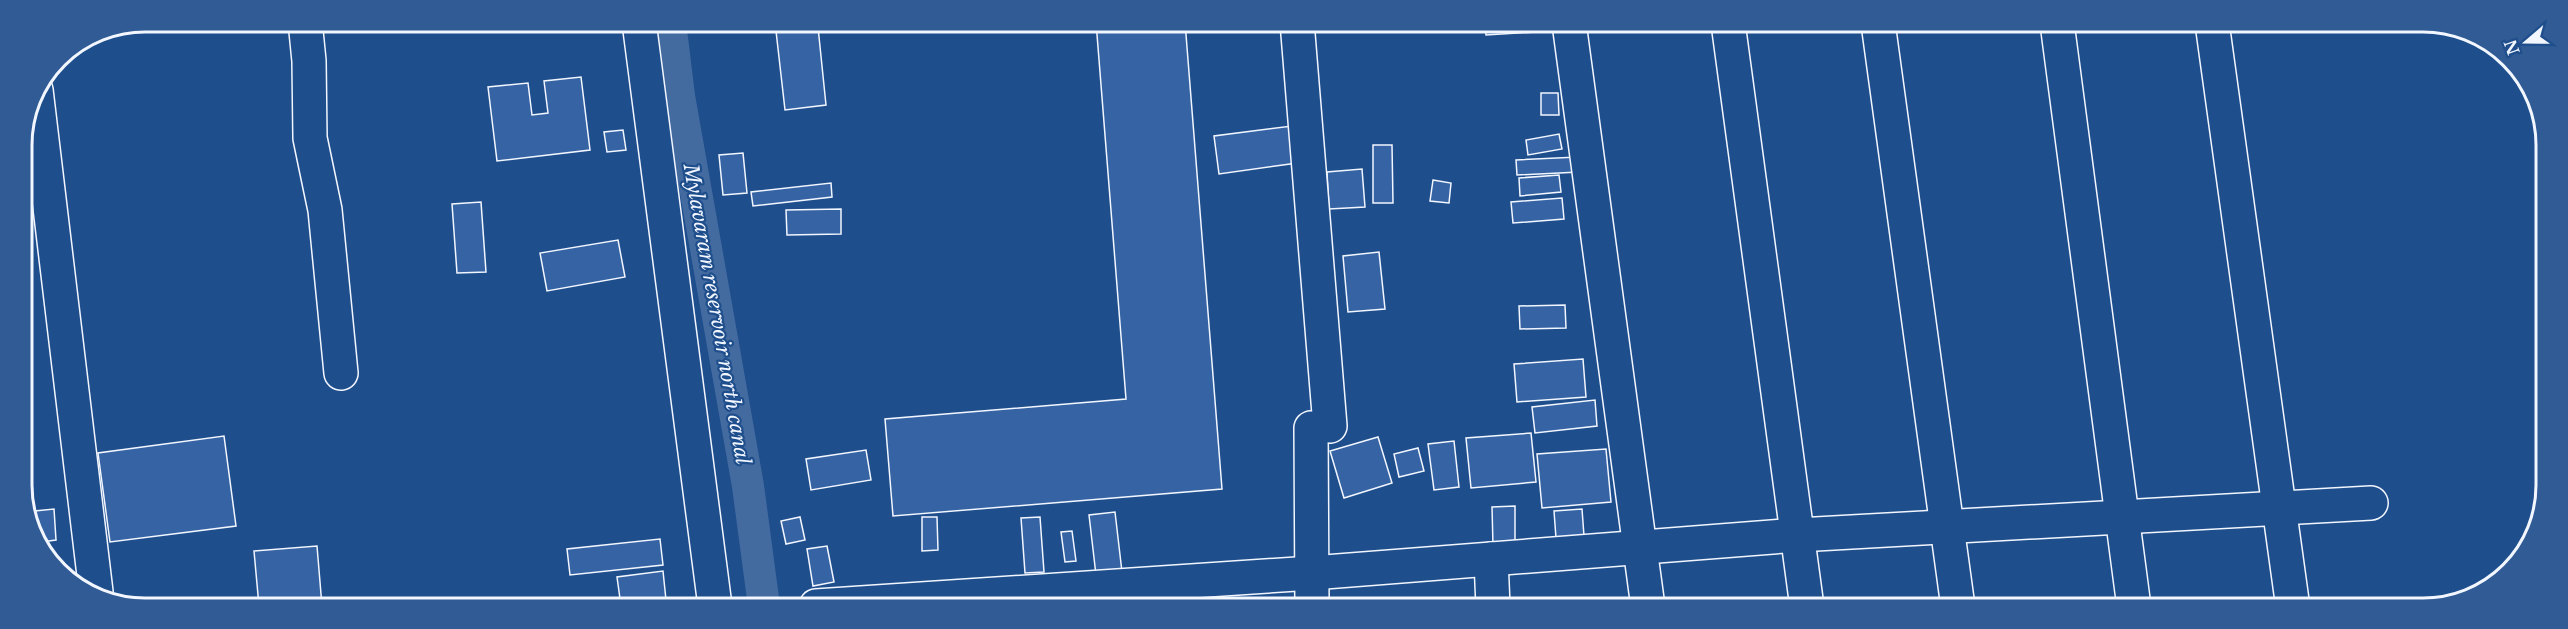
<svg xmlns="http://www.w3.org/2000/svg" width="2568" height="629" viewBox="0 0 2568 629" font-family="'Libre Baskerville',serif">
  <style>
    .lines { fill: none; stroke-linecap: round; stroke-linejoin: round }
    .canal { stroke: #446ba0; stroke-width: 32 }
    .building { fill: #3563a3; stroke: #f2f6ff; stroke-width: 1.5 }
    .minor-casing { stroke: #f2f6ff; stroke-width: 36 }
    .major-casing { stroke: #f2f6ff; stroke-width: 36 }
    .minor { stroke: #1f4e8c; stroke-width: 33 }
    .major { stroke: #1f4e8c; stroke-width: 33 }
    .labels { text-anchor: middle; stroke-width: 4.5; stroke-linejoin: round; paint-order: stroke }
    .water-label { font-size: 20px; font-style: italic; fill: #f2f6ff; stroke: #1f4e8c }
    .rim { fill: none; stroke: #f2f6ff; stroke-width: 3 }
  </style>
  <rect width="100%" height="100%" fill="#1f4e8c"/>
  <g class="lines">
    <path class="canal" d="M 670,22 L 679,96 L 748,486 L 764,606"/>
  </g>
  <g class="building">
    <path d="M 1096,22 L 1185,22 L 1222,489 L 893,516 L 885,419 L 1126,399 Z"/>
    <path d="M 1485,22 L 1535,22 L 1536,32 L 1486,35 Z"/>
    <path d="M 818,27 L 826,105 L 785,110 L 776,31 Z"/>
    <path d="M 581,77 L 590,150 L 497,161 L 488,87 L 528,83 L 532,115 L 548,113 L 544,81 Z"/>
    <path d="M 1541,93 L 1558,93 L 1559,115 L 1541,115 Z"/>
    <path d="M 1292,126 L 1297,163 L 1219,174 L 1214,136 Z"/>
    <path d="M 623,130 L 626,150 L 607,152 L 604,132 Z"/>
    <path d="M 1559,134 L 1562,149 L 1528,155 L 1526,140 Z"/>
    <path d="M 1373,145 L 1392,145 L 1393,203 L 1373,203 Z"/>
    <path d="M 743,153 L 747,193 L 723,195 L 719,155 Z"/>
    <path d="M 1578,157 L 1579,172 L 1517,175 L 1516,160 Z"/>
    <path d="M 1362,169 L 1365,207 L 1329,209 L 1327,172 Z"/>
    <path d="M 1559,175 L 1561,192 L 1520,196 L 1519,178 Z"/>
    <path d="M 1433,180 L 1451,183 L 1449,203 L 1430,201 Z"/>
    <path d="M 831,183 L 832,197 L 753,206 L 751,192 Z"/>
    <path d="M 1562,198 L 1564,219 L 1513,223 L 1511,202 Z"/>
    <path d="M 481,202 L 486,272 L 457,273 L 452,204 Z"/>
    <path d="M 841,209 L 841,234 L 787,235 L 786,210 Z"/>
    <path d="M 618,240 L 625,277 L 547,291 L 540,253 Z"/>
    <path d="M 1379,252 L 1385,309 L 1348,312 L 1343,256 Z"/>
    <path d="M 1565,305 L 1566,328 L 1520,329 L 1519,306 Z"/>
    <path d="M 1583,359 L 1586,397 L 1517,402 L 1514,364 Z"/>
    <path d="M 1595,400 L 1597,426 L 1535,433 L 1532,407 Z"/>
    <path d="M 1531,433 L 1536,482 L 1471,488 L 1466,438 Z"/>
    <path d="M 224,436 L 236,526 L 110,542 L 98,453 Z"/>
    <path d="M 1378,437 L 1392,483 L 1344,498 L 1330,451 Z"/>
    <path d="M 1454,441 L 1459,487 L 1434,490 L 1428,444 Z"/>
    <path d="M 1418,448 L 1424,471 L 1399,477 L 1394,454 Z"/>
    <path d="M 1606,449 L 1611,502 L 1542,508 L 1537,454 Z"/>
    <path d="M 866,450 L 871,480 L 811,490 L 806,459 Z"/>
    <path d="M 1515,506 L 1515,546 L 1493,546 L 1492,507 Z"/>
    <path d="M 54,509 L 56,540 L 41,542 L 25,512 Z"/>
    <path d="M 1582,509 L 1584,536 L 1556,538 L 1554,511 Z"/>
    <path d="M 1115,512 L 1122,572 L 1096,575 L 1089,515 Z"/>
    <path d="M 800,517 L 805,540 L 786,544 L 781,521 Z"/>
    <path d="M 922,517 L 937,517 L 938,550 L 922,551 Z"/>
    <path d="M 1040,517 L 1044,572 L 1025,573 L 1021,518 Z"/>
    <path d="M 1072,531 L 1076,561 L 1065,562 L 1061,532 Z"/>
    <path d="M 660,539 L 663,565 L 570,575 L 567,549 Z"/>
    <path d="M 317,546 L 322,606 L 259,606 L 254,551 Z"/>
    <path d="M 827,546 L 834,582 L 813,586 L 807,549 Z"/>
    <path d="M 663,571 L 666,600 L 621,606 L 617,577 Z"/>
  </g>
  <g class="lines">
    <defs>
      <g id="minor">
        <path d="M 305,21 L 309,61 L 310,138 L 325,210 L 341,373"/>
        <path d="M 1297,22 L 1330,426"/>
        <path d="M 1569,23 L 1648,607"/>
        <path d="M 1728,23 L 1807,607"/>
        <path d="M 1878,23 L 1958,607"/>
        <path d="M 2057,23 L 2134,607"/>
        <path d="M 2212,23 L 2293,608"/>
        <path d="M 36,90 L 96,592"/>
        <path d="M 1311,428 L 1312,607"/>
        <path d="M 1491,559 L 1493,607"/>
        <path d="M 816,606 L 1312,573 L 1798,535 L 2371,503"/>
      </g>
      <path id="major" d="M 639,22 L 715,606"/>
    </defs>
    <use href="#minor" class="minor-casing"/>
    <use href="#major" class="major-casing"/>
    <use href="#minor" class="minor"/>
    <use href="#major" class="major"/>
  </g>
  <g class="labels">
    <g class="water-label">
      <text transform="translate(717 314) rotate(80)" y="7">Mylavaram reservoir north canal</text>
    </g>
  </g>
  <path d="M0 0H2568V629H0ZM145 32H2423A113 113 0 0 1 2536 145V485A113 113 0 0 1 2423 598H145A113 113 0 0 1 32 485V145A113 113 0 0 1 145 32Z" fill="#305b95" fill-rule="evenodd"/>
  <path class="rim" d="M145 32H2423A113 113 0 0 1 2536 145V485A113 113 0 0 1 2423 598H145A113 113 0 0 1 32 485V145A113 113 0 0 1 145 32Z"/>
  <g transform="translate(2526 42) rotate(250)" stroke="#1f4e8c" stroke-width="4.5" paint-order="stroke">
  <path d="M0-4.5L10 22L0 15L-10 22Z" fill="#f2f6ff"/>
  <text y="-9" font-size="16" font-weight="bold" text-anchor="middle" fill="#f2f6ff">N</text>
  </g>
</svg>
